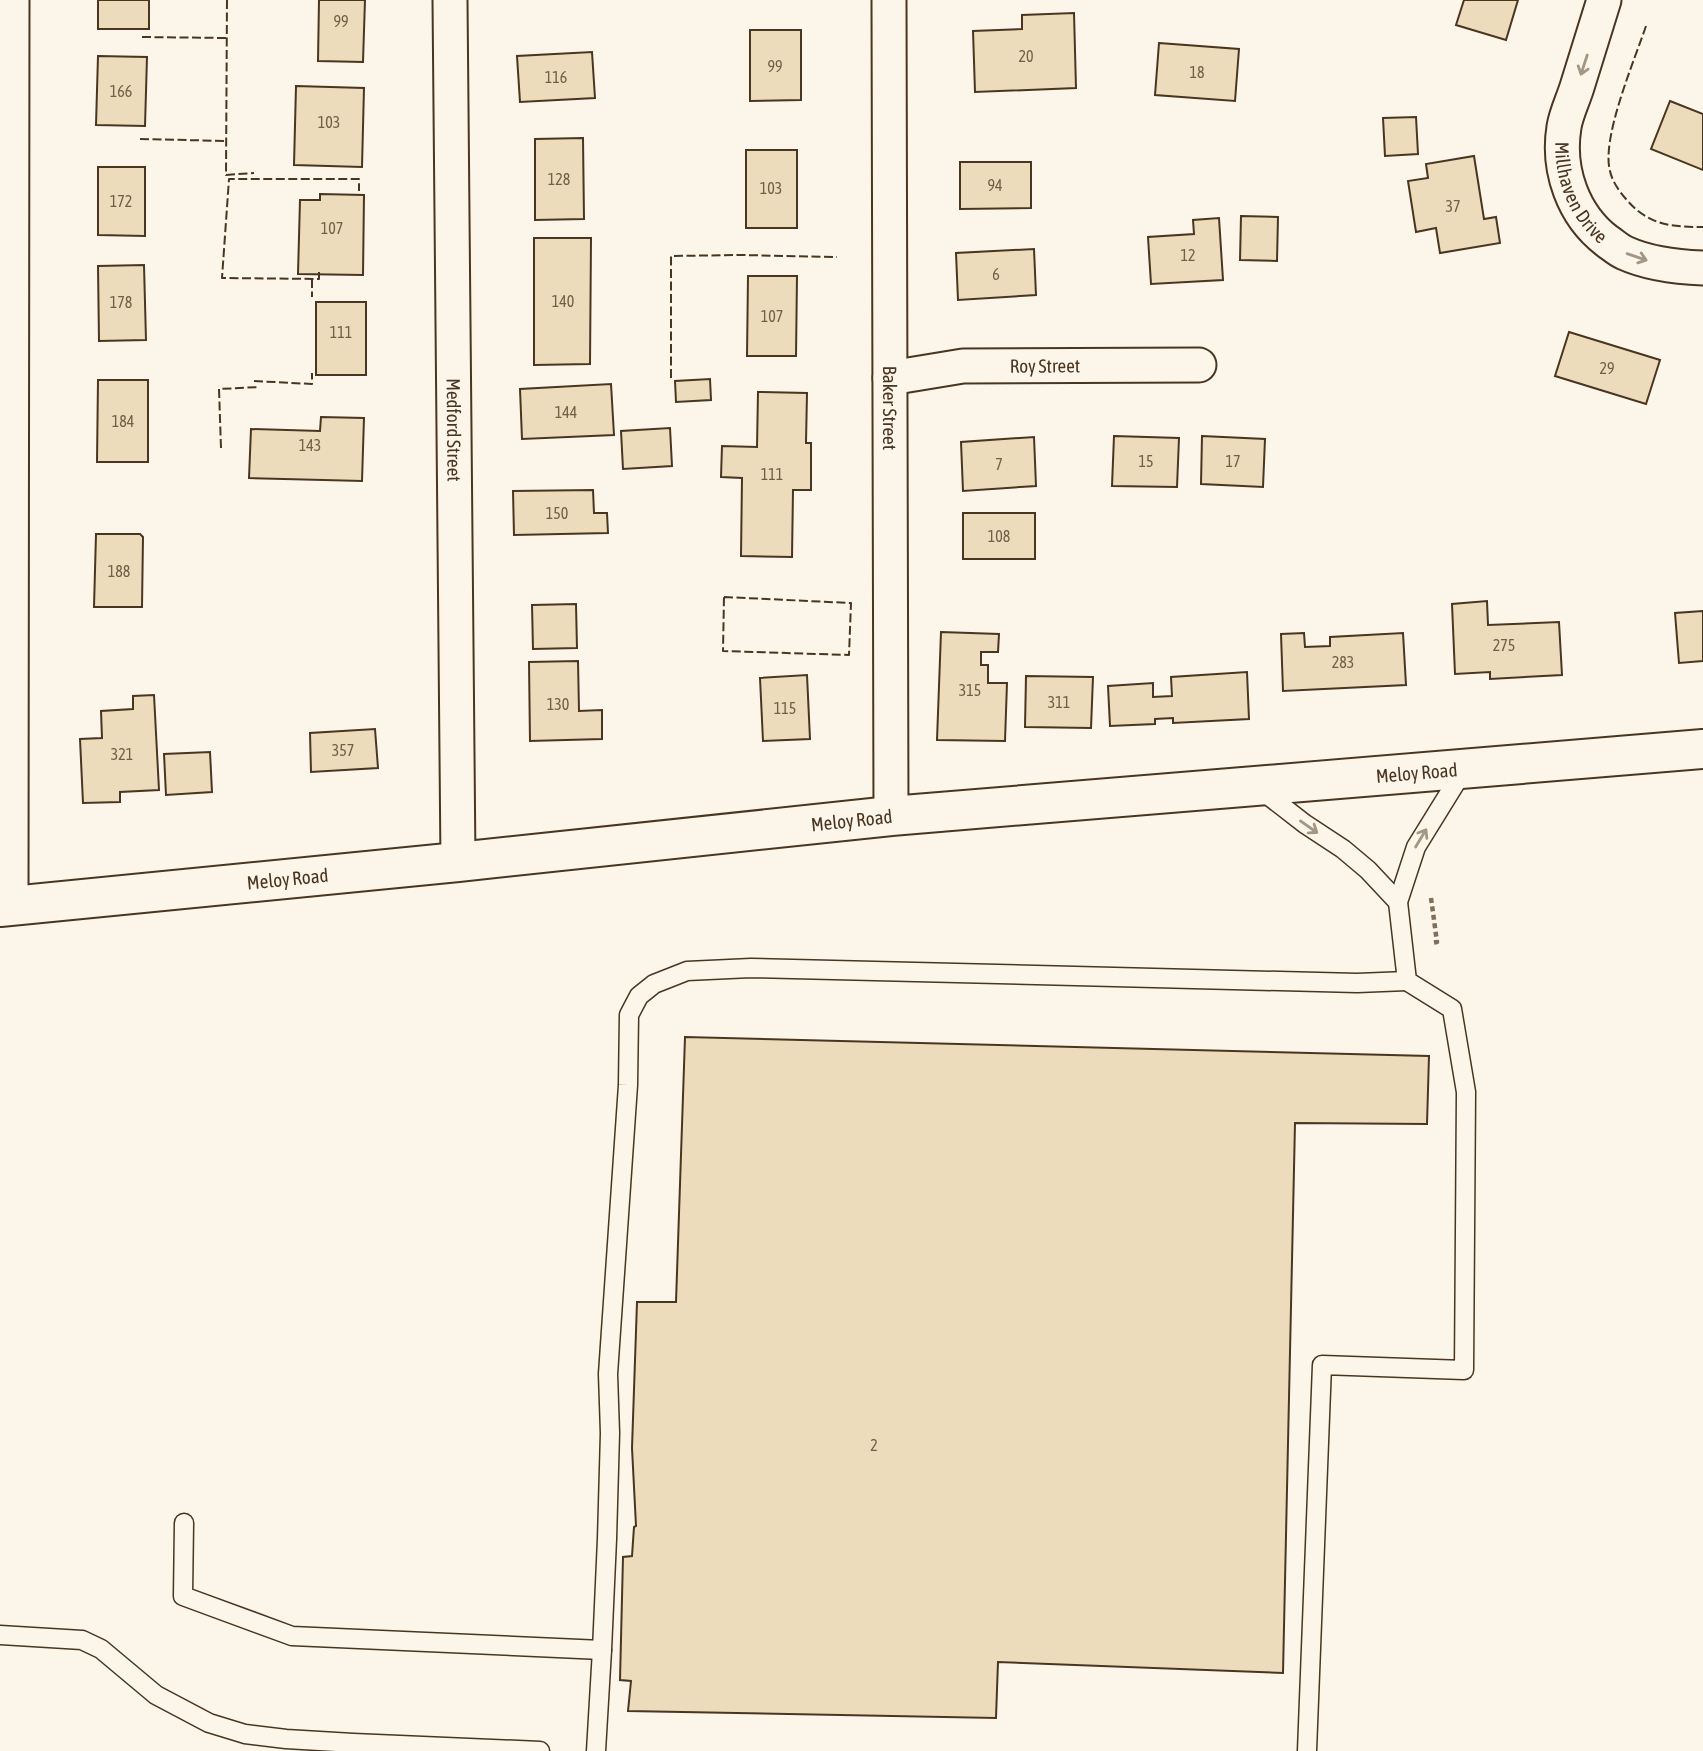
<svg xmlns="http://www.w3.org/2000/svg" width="1703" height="1751" viewBox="0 0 1703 1751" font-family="'Asap Condensed',sans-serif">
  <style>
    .building { fill: #ecdcbc; stroke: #4a3520; stroke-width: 2 }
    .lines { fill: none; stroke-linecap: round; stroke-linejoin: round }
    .lane-casing { stroke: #4a3520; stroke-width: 21 }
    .street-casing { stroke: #4a3520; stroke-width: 37 }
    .secondary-casing { stroke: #4a3520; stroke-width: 42 }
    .path { stroke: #7f6f5c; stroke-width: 4.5; stroke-dasharray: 5 3.5; stroke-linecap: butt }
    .lane { stroke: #fbf6e9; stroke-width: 18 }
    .street { stroke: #fbf6e9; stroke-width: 33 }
    .secondary { stroke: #fbf6e9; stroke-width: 38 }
    .fence { stroke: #4a3520; stroke-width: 2; stroke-dasharray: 9 3.5; stroke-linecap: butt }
    .oneway { stroke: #a29684 }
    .labels { text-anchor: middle; stroke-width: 5; stroke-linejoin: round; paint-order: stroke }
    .number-label { font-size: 16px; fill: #725f47 }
    .street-label { font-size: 19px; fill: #4a3520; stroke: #fbf6e9 }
  </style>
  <rect width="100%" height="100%" fill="#fbf6e9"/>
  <g class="building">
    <rect x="98" y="0" width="51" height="29"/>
    <path d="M 319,0 L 365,0 L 363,62 L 318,61 Z"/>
    <path d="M 1464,0 L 1518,0 L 1506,40 L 1456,25 Z"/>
    <path d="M 1074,13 L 1076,88 L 975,92 L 973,31 L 1022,29 L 1022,15 Z"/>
    <path d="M 750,30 L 801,30 L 801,100 L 750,101 Z"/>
    <path d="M 1159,43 L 1239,49 L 1235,101 L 1155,95 Z"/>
    <path d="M 592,52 L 595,98 L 520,102 L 517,56 Z"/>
    <path d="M 98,56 L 147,57 L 145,126 L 96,125 Z"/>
    <path d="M 296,86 L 364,88 L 362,167 L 294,165 Z"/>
    <path d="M 1670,101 L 1703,114 L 1703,170 L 1651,149 Z"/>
    <path d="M 1416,117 L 1418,154 L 1385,156 L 1383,118 Z"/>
    <path d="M 583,138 L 584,219 L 535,220 L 535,139 Z"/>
    <rect x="746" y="150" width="51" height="78"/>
    <path d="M 1474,156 L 1484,219 L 1496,217 L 1500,243 L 1440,253 L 1436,228 L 1416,232 L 1408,181 L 1428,178 L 1426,164 Z"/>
    <path d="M 960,162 L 1031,162 L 1031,208 L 960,209 Z"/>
    <path d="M 98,167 L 145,167 L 145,236 L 98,235 Z"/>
    <path d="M 320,194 L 364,195 L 363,275 L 298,274 L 300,200 L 320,200 Z"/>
    <path d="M 1241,216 L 1278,217 L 1277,261 L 1240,260 Z"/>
    <path d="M 1219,218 L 1223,280 L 1151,284 L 1148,237 L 1194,234 L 1193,220 Z"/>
    <path d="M 534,238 L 591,238 L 590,364 L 534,365 Z"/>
    <path d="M 1034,249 L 1036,295 L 958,300 L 956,253 Z"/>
    <path d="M 144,265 L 146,340 L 99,341 L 98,266 Z"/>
    <path d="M 748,276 L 797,276 L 796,356 L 747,356 Z"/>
    <rect x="316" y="302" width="50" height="73"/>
    <path d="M 1569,332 L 1660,360 L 1646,404 L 1555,376 Z"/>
    <path d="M 710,379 L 711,400 L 676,402 L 675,381 Z"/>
    <path d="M 98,380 L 148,380 L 148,462 L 97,462 Z"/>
    <path d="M 611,384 L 614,435 L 522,439 L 520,389 Z"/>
    <path d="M 758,392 L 807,393 L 806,443 L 811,443 L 811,490 L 793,490 L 792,557 L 741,556 L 742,478 L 721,477 L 722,446 L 757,447 Z"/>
    <path d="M 321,417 L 364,418 L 362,481 L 249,478 L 251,429 L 320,431 Z"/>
    <path d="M 670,428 L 672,466 L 623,469 L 621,431 Z"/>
    <path d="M 1114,436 L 1179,438 L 1177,487 L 1112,486 Z"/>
    <path d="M 1202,436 L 1265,439 L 1263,487 L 1201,484 Z"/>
    <path d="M 1034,437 L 1036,486 L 963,491 L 961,442 Z"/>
    <path d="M 593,490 L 594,513 L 607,513 L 608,533 L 514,535 L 513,491 Z"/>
    <rect x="963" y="513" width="72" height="46"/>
    <path d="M 96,534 L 140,534 L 143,537 L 142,607 L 94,607 Z"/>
    <path d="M 1487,601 L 1488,625 L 1559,622 L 1562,675 L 1490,679 L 1490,672 L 1455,674 L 1452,604 Z"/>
    <path d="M 576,604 L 577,648 L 533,649 L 532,605 Z"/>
    <path d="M 1703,611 L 1703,661 L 1679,663 L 1675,613 Z"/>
    <path d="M 941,632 L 999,634 L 998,652 L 981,652 L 981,665 L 988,665 L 988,683 L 1007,683 L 1005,741 L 937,740 Z"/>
    <path d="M 1304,633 L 1305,647 L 1330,646 L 1330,637 L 1403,633 L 1406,685 L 1283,691 L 1281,634 Z"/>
    <path d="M 578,661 L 579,711 L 602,710 L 602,739 L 530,741 L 529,662 Z"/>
    <path d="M 1247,672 L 1249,719 L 1173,723 L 1173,718 L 1155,719 L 1155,724 L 1110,726 L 1108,686 L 1153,683 L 1153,697 L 1172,696 L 1171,677 Z"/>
    <path d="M 807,675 L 810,739 L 763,741 L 760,678 Z"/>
    <path d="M 1026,676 L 1093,677 L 1091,728 L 1025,727 Z"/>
    <path d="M 154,695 L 159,790 L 120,792 L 120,802 L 83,803 L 80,739 L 102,738 L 101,711 L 133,709 L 133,696 Z"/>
    <path d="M 375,729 L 378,768 L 311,772 L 310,733 Z"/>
    <path d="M 210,752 L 212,792 L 166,795 L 164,754 Z"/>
    <path d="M 685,1037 L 1429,1056 L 1427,1124 L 1295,1123 L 1283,1673 L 998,1662 L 996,1718 L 628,1711 L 631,1681 L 620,1680 L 623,1557 L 632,1556 L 634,1527 L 636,1526 L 632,1448 L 637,1302 L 676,1302 Z"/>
  </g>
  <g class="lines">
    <defs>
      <g id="lane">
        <path d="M 1260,789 L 1305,824 L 1343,849 L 1368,870 L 1398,902"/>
        <path d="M 184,1523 L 183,1596 L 292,1636 L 602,1650"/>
        <path d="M 0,1635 L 82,1640 L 101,1649 L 156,1695 L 209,1723 L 245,1734 L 286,1739 L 353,1743 L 540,1751"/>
        <path d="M 596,1751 L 602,1650 L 607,1539 L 610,1433 L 608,1374 L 628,1085 L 629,1015 L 639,996 L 654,984 L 687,971 L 751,968 L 1357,983 L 1407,981"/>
        <path d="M 1307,1751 L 1322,1365 L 1464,1370 L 1466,1092 L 1452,1009 L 1407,981 L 1398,902 L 1416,847 L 1463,771"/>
      </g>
      <g id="street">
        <path id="s1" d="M 450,0 L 458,862"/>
        <path id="s2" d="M 889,0 L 891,816"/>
        <path id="s3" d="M 1604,0 C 1595,29 1586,58 1577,87 C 1573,100 1566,114 1564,127 C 1557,170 1573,215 1607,241 C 1613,245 1618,250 1625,253 C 1649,264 1676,267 1703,268"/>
        <path id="s4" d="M 890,378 L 963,366 L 1199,365"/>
        <path d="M 11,905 L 12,0"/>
      </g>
      <g id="secondary">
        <path id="s5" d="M 0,907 L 458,862 L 891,816 L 1703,749"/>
      </g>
    </defs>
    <use href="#lane" class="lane-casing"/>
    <use href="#street" class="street-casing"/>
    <use href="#secondary" class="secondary-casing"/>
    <path class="path" d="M 1431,898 L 1437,942 L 1431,943"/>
    <use href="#lane" class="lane"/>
    <use href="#street" class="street"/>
    <use href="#secondary" class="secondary"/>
    <g class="fence">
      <path d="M 227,0 L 226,175 L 254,173"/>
      <path d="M 1646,26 C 1635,59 1601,138 1610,171 C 1612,181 1619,191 1626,199 C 1648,225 1670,227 1703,227"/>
      <path d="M 142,37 L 226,38"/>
      <path d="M 140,139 L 226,141"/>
      <path d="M 319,272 L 319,279 L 222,278 L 229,179 L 359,179 L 359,191"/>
      <path d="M 312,279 L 312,297"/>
      <path d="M 671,378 L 671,256 L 740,255 L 837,257"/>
      <path d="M 254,381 L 312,384 L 312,373"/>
      <path d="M 221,448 L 219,389 L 259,387"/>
      <path d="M 724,597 L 851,603 L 849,655 L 723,651 Z"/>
    </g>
  </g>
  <defs><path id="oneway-shaft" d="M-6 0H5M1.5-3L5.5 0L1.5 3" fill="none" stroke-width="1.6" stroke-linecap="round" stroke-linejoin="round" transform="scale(1.75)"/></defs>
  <g class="oneway">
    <use href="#oneway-shaft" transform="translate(1584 65) rotate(108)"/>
    <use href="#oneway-shaft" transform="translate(1637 257) rotate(19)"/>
    <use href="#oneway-shaft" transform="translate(1309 827) rotate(35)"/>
    <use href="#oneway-shaft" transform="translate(1421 838) rotate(-59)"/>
  </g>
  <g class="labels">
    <g class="number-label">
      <text x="341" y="27">99</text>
      <text x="1026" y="62">20</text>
      <text x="775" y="72">99</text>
      <text x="1197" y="78">18</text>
      <text x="556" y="83">116</text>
      <text x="121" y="97">166</text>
      <text x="329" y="128">103</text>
      <text x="559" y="185">128</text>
      <text x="995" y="191">94</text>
      <text x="771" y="194">103</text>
      <text x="121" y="207">172</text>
      <text x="1453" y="212">37</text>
      <text x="332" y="234">107</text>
      <text x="1188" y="261">12</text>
      <text x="996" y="280">6</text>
      <text x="563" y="307">140</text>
      <text x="121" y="308">178</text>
      <text x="772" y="322">107</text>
      <text x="341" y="338">111</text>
      <text x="1607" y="374">29</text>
      <text x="566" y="418">144</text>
      <text x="123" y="427">184</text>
      <text x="310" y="451">143</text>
      <text x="1146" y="467">15</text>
      <text x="1233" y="467">17</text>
      <text x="999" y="470">7</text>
      <text x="772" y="480">111</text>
      <text x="557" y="519">150</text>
      <text x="999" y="542">108</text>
      <text x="119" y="577">188</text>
      <text x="1504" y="651">275</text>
      <text x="1343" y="668">283</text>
      <text x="970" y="696">315</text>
      <text x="1059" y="708">311</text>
      <text x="558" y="710">130</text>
      <text x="785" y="714">115</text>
      <text x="343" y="756">357</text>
      <text x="122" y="760">321</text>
      <text x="874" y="1451">2</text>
    </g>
    <g class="street-label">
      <text dy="7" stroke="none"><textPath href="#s3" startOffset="203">Millhaven Drive</textPath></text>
      <text dy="7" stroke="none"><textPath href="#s4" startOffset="156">Roy Street</textPath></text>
      <text dy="7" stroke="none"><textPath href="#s2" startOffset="408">Baker Street</textPath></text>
      <text dy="7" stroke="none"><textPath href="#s1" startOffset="430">Medford Street</textPath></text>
      <text dy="7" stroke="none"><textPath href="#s5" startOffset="1423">Meloy Road</textPath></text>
      <text dy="7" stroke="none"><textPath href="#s5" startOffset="856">Meloy Road</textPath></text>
      <text dy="7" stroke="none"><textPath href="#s5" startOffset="289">Meloy Road</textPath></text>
    </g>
  </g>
</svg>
